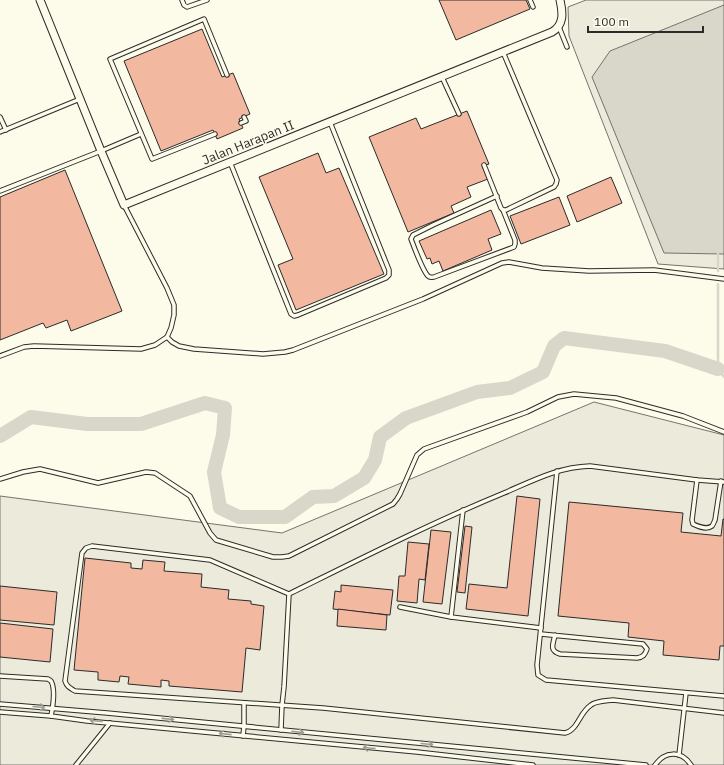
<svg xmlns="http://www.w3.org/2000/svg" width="724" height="765" viewBox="0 0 724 765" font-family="'IBM Plex Sans',sans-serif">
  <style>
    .green { fill: #ecebdb; stroke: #74746e }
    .water { fill: #d8d7c9; stroke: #74746e }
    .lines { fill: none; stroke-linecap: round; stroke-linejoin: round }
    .stream { stroke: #d8d7c9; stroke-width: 2.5 }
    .river { stroke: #d8d7c9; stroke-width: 14 }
    .building { fill: #f2b8a0; stroke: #2b2b2b }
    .service-casing { stroke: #2b2b2b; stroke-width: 5.5 }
    .minor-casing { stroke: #2b2b2b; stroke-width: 9 }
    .service { stroke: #fdfbea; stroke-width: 3.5 }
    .minor { stroke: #fdfbea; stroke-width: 7 }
    .oneway { stroke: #9e9d94 }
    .labels { text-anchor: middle; stroke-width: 3; stroke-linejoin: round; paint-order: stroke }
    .street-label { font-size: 13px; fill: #2b2b2b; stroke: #fdfbea }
  </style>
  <rect width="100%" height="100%" fill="#fdfbea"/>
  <g class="green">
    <path d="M 586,0 L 724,0 L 724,269 L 658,264 L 569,36 L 568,7 Z"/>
    <path d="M 594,402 L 724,435 L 724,765 L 0,765 L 0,496 L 282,533 Z"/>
  </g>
  <path class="water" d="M 724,5 L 724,254 L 664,253 L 592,77 L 610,51 Z"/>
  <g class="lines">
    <g class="stream">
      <path d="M 718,254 L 718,271"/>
      <path d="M 718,284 L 718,369 L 724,377"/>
    </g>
    <path class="river" d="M 0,436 L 31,417 L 87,424 L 141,424 L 205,403 L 225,408 L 223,435 L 214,472 L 220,508 L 239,517 L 285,517 L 313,497 L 334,496 L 364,478 L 375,460 L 380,437 L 406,418 L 477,392 L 510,388 L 543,372 L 554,346 L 564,338 L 665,351 L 718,369"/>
  </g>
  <g class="building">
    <path d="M 439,0 L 526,0 L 530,9 L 456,40 Z"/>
    <path d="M 202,29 L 222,77 L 233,73 L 250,114 L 239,119 L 243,128 L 217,139 L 213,130 L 161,151 L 124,61 Z"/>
    <path d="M 467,111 L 489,164 L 482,166 L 488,179 L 467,187 L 471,197 L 451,206 L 454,213 L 408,232 L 369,137 L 416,118 L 421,129 Z"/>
    <path d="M 318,153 L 326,173 L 339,168 L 384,274 L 296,310 L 278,265 L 293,259 L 259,177 Z"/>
    <path d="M 65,170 L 122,311 L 71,331 L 67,320 L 46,328 L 43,323 L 0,340 L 0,197 Z"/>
    <path d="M 611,177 L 622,203 L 577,222 L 567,196 Z"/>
    <path d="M 559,197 L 570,225 L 521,244 L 510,216 Z"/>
    <path d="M 491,210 L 501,234 L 488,239 L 492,250 L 443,271 L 439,261 L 432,264 L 430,258 L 427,259 L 419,241 Z"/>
    <path d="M 517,496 L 540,499 L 528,616 L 466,609 L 469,584 L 507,588 Z"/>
    <path d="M 569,502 L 683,513 L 681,532 L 721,536 L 723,519 L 724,519 L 724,646 L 720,646 L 719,660 L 663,655 L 664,641 L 628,637 L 629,623 L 558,616 Z"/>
    <path d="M 465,526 L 472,527 L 465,593 L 457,592 Z"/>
    <path d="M 431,530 L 451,532 L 442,604 L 423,602 Z"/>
    <path d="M 408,542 L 429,544 L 425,580 L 419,579 L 417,603 L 397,601 L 399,576 L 405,576 Z"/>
    <path d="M 85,558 L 131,563 L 131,568 L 142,569 L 143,560 L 165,562 L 164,571 L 202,574 L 201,587 L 229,590 L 228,599 L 251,601 L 251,604 L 264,606 L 260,650 L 246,648 L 242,692 L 169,686 L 169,681 L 161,680 L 161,687 L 128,684 L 129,677 L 120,676 L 119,682 L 98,680 L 98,672 L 74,670 Z"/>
    <path d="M 341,585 L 393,590 L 390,615 L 333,609 L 335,591 L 341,592 Z"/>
    <path d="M 0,586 L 57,592 L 54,625 L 0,620 Z"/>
    <path d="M 338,609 L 387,615 L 386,630 L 337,626 Z"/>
    <path d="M 0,623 L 53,629 L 50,662 L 0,657 Z"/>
  </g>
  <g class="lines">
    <defs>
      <g id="service">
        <path d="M 182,0 L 184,5 L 187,7 L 207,0"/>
        <path d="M 530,0 L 533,7"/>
        <path d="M 559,27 L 567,47"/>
        <path d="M 503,52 L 557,180 L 556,184 L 554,187 L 506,210 L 503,210"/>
        <path d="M 442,77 L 459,114"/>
        <path d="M 0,117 L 6,130"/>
        <path d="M 241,123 L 246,121 L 244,117"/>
        <path d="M 0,132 L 80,99"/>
        <path d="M 215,134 L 152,159 L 110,59 L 204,19 L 227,75"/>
        <path d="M 230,162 L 291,314 L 294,316 L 298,315 L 386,278 L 389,275 L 389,270 L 330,122"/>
        <path d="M 484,165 L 501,208 L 503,210 L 515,240 L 515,244 L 514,247 L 434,277 C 431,277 430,278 428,276 C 423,271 414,247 411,239 L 413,235 L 433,225 L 497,196"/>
        <path d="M 0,191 L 101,151 L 141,134"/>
        <path d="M 124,205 L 167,288 L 174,305 L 174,315 L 171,328 L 167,337 L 172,342 L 179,346 L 194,349 L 263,354 L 285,352 L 293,350 L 423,299 L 502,263 L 509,262 L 542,268 L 589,271 L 654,270 L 724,279"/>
        <path d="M 0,356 L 24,347 L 34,346 L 141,349 L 155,345 L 167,337"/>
        <path d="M 557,471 L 537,665 L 538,675 L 546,680 L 724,696"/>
        <path d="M 0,479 L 23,472 L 40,469 L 98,483 L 146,472 L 155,473 L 190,496 L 210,533 L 216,540 L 273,557 L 282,557 L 289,556 L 393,504 L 397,499 L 400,494 L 417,455 L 424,449 L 527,412 L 558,397 L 574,394 L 616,398 L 683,416 L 724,432"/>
        <path d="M 697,480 L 692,520 L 693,524 C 697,526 707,530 712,526 C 713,525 714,522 715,520 L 721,481"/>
        <path d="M 463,510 L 451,617 L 541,628"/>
        <path d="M 289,594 L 210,560 L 92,546 L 86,548 L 82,553 L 65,681 C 67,687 70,688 75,691 L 323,708 L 565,733 C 578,730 579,713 591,705 C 596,701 606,701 613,700 L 724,713"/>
        <path d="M 400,607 L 451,617"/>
        <path d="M 541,634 L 643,644 L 647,649 C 645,655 643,657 637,658 L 560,654 C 549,651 553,644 555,635"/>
        <path d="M 0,676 L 48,679 L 51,681 C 56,690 53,706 51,716"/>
        <path d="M 0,704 L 107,713 L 646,765"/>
        <path d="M 0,712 L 51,716 L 87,721 L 417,752 L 533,765"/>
        <path d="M 281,730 L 282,705 L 284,687 L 289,594 C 360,559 431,523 504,493 C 532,481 558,467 590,466 L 697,480 L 724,482"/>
        <path d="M 243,736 L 244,726 L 244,703"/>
        <path d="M 679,755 L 686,693"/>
        <path d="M 76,765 L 110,723"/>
        <path d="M 655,765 C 665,751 681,750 691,765"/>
      </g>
      <path id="minor" d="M 40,0 L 101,151 L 124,205 L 552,32 C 564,25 563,13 560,0"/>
    </defs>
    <use href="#service" class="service-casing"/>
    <use href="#minor" class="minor-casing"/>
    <use href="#service" class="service"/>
    <use href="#minor" class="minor"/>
  </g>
  <defs><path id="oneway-shaft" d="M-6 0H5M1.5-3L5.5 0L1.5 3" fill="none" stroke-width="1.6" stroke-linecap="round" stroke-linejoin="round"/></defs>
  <g class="oneway">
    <use href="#oneway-shaft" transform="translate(39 707) rotate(5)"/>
    <use href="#oneway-shaft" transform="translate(168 719) rotate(6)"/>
    <use href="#oneway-shaft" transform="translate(96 721) rotate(-175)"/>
    <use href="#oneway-shaft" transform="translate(298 732) rotate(6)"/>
    <use href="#oneway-shaft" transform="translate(225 734) rotate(-174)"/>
    <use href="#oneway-shaft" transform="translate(427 744) rotate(5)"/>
    <use href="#oneway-shaft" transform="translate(369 748) rotate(-175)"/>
  </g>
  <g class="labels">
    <g class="street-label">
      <text transform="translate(248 142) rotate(-22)" y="5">Jalan Harapan II</text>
    </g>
  </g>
  <path d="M588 26v6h115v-6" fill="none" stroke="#2b2b2b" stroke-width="2"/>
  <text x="594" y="26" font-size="12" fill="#2b2b2b" stroke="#fdfbea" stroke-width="3" paint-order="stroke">100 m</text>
</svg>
